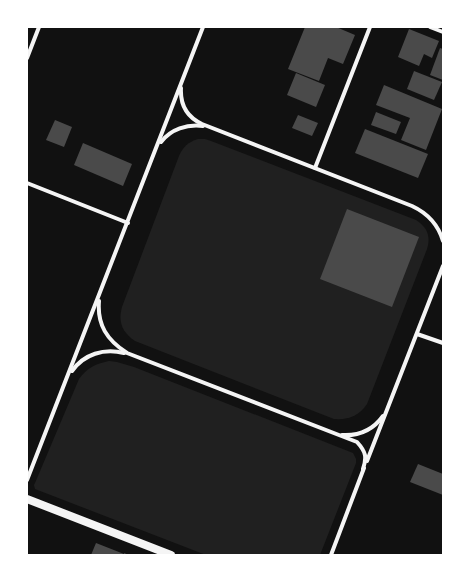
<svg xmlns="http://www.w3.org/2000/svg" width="470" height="582" viewBox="0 0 470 582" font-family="Barlow,sans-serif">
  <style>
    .green { fill: #202020 }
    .building { fill: #4a4a4a }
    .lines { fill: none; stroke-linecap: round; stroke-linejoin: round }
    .minor { stroke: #f5f5f5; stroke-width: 4 }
    .secondary { stroke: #f5f5f5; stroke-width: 8 }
  </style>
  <rect width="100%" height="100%" fill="#111"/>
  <g class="green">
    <path d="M 198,139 L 205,139 L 211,141 L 416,220 C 427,227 431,236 427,249 L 367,404 C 359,416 348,420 334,419 L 135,341 C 122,332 118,322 122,307 L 179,156 C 183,147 188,142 198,139 Z"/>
    <path d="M 109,361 L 117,362 L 134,367 L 353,453 L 356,459 L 356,463 L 320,555 L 206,555 L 35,489 L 34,485 L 35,483 L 79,379 C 87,368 95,364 109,361 Z"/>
  </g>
  <g class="building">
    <path d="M 305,27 L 336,27 L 355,35 L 343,64 L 328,58 L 319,81 L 288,69 Z"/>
    <path d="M 409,29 L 439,41 L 432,58 L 424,54 L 419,66 L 398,57 Z"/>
    <path d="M 440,48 L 443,49 L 443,80 L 430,75 Z"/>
    <path d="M 414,71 L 442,82 L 434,100 L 407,89 Z"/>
    <path d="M 296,73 L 325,85 L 316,107 L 287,95 Z"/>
    <path d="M 384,85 L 442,109 L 426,150 L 401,140 L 410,118 L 376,105 Z"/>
    <path d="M 376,112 L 401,122 L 396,134 L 371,125 Z"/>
    <path d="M 298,115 L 318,123 L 312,136 L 292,128 Z"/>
    <path d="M 55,120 L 72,127 L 64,147 L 46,140 Z"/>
    <path d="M 365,129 L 428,154 L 418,178 L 355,153 Z"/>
    <path d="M 83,143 L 132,164 L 123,186 L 74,165 Z"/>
    <path d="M 347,209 L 419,237 L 392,307 L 320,279 Z"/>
    <path d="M 418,464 L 443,474 L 443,495 L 410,482 Z"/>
    <path d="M 96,543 L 124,554 L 124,553 L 129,555 L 91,555 Z"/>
  </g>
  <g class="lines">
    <g class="minor">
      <path d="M 430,27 L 443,32"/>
      <path d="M 27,58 L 39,27"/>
      <path d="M 181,88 C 180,105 187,117 202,124 L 412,206 C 427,213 438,224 443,241"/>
      <path d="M 161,142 C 171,129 187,124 203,126"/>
      <path d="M 315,168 L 370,27"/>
      <path d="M 27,183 L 128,223"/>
      <path d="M 99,301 C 97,325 107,340 127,353 L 357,442 C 366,452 367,457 363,469"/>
      <path d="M 417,334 L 443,343"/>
      <path d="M 72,371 C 84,354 104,348 124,353"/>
      <path d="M 342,435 C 359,436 373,430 383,416"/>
      <path d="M 367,461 L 443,266"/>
      <path d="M 27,480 L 203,27"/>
      <path d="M 331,555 L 364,468"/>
    </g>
    <path class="secondary" d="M 27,499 L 171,555"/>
  </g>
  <rect width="470" height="582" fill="none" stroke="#ffffff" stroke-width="56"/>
</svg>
